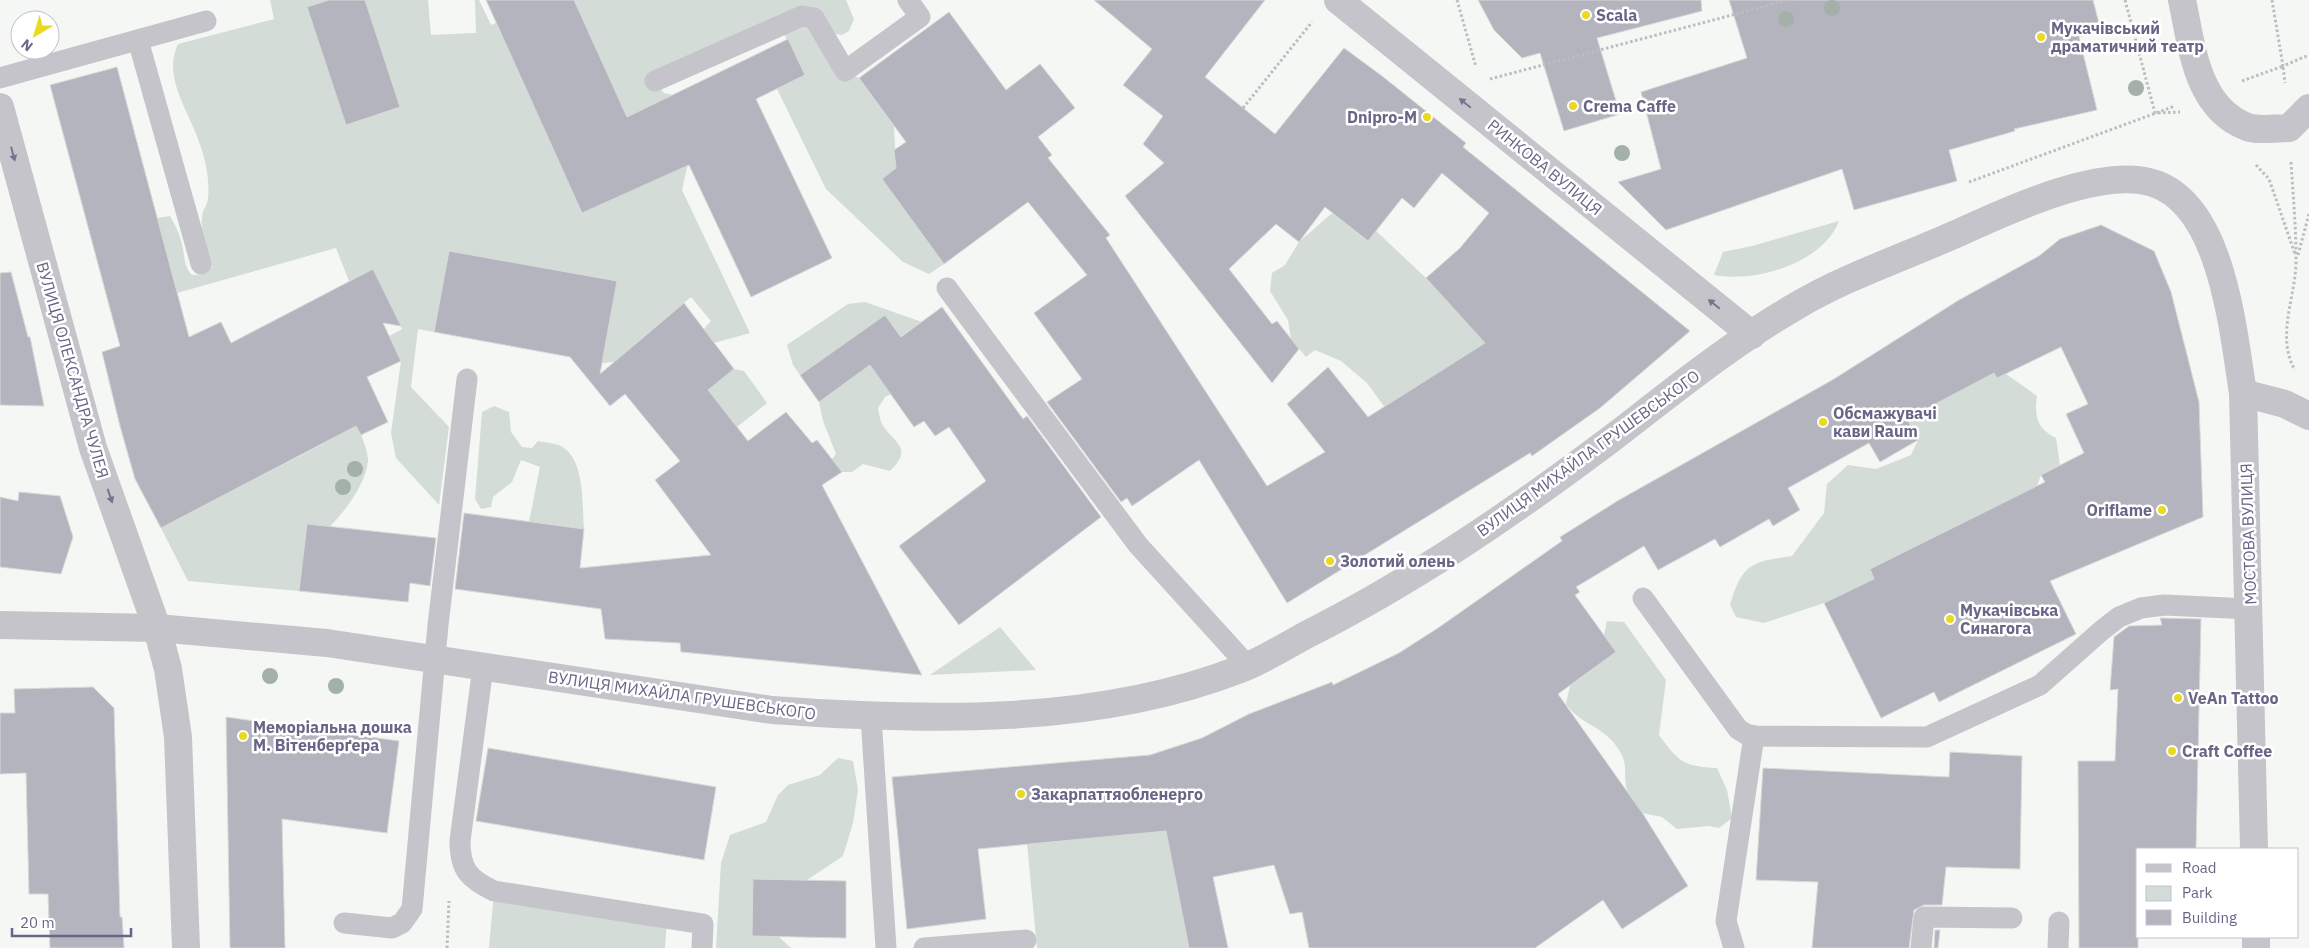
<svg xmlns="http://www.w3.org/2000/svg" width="2309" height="948" viewBox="0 0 2309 948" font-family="'IBM Plex Sans',sans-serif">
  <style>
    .green { fill: #d3dcd6 }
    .building { fill: #b4b4bf; stroke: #d7d9d6 }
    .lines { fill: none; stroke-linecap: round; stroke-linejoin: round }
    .path { stroke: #bcbcc1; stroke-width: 3; stroke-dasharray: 2.5 2.5; stroke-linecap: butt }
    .service { stroke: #c5c4cb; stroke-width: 21 }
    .pedestrian { stroke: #c5c4cb; stroke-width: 28 }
    .minor { stroke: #c5c4cb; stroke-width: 28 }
    .tertiary { stroke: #c5c4cb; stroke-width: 28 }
    .tree { fill: #a3b1a9 }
    .oneway { fill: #777390 }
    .poi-dot { fill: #ebd920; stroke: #fff; stroke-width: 2 }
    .labels { text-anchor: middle; stroke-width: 5; stroke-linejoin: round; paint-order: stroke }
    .poi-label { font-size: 16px; font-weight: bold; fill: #696586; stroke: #fff; text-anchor: start }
    .street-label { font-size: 16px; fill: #696586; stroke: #fff }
  </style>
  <rect width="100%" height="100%" fill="#f5f7f4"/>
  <g class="green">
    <path d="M 270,0 L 428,0 L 431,35 L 476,33 L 475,0 L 479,0 L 491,25 L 547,0 L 846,0 L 854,19 L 849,31 L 842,35 L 834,34 L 845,71 L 859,78 L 894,126 L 896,168 L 882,179 L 944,264 L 929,274 L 903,262 L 826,189 L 777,89 L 805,75 L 780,26 L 655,82 L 664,93 L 673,95 L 700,149 L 688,163 L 682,190 L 750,333 L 714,343 L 635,407 L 711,321 L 691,297 L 614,362 L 602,363 L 617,281 L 449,251 L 434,332 L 418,329 L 411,387 L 449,427 L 439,505 L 396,458 L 391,433 L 401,361 L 389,336 L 402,329 L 373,269 L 349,281 L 336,248 L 177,293 L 157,218 L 170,216 C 176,226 181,237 183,249 C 185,260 184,266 192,275 L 204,274 L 212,267 C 207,252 200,233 202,217 C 202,211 207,206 208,199 C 210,181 206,160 199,142 C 189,111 162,77 178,44 L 274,19 Z"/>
    <path d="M 1331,214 L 1339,214 L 1344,222 L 1367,241 L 1376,231 L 1426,278 L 1498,356 L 1446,368 L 1399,397 L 1416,450 L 1367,383 L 1341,361 L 1315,350 L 1306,357 L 1291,339 L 1288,320 L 1270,291 L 1272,273 L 1285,265 L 1299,242 Z"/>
    <path d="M 1839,221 C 1823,263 1756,283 1714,275 L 1723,252 L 1752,246 Z"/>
    <path d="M 865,302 L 922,322 L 901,336 L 885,315 L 800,375 L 793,365 L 787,345 L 848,304 Z"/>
    <path d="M 877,360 L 900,389 L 885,397 L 878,408 C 879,413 880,420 882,424 C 893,443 915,447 890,471 L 863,464 L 852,472 L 842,472 L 832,459 L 836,454 L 823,421 L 819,402 Z"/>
    <path d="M 328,366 C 337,385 369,442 368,461 C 366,483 345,512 329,527 L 307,524 L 299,591 L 188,581 L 161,528 L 325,443 L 301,399 Z"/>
    <path d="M 734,369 L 744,371 L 767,403 L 737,427 L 723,409 L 683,410 Z"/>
    <path d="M 1994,373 L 2006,374 L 2037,396 C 2034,416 2037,429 2056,438 L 2060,465 L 2041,475 L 2034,494 L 2009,500 L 1870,569 L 1874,579 L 1824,603 L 1764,623 L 1736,617 L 1730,605 C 1742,564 1751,562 1792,556 L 1824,513 L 1827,484 L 1848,465 L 1876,469 L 1911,455 L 1918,440 L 1907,419 Z"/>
    <path d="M 494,406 L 509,412 L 511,432 L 522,447 L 532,448 L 538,441 C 546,443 558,443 564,448 C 585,463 582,505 584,529 L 529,522 L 540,467 L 521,460 L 512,482 L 493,497 L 491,507 L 481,509 L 475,499 L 482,412 Z"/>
    <path d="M 1607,621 L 1624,622 L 1666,680 L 1659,735 C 1679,762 1682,766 1717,768 L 1727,790 L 1732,818 L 1719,828 L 1708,826 L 1677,829 L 1662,817 L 1642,813 C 1638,807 1629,798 1627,790 C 1622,771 1631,764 1614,743 C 1599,725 1579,723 1566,704 L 1570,686 L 1616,652 L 1604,635 Z"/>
    <path d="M 1000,627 L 1036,670 L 930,675 Z"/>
    <path d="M 838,758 L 853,761 L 858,790 L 853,823 L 843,856 L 807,880 L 753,879 L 752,936 L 779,937 L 791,948 L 716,948 L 721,863 L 730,835 L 766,822 L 778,795 L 788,785 L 820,775 Z"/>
    <path d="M 1166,831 L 1189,948 L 1037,948 L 1027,844 Z"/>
    <path d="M 494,891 L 667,920 L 665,948 L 489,948 Z"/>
  </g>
  <g class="building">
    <path d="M 329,0 L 365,0 L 400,107 L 346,125 L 307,7 Z"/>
    <path d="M 486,0 L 574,0 L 627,117 L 788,39 L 805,75 L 756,99 L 832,258 L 751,297 L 689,165 L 582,213 Z"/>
    <path d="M 1094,0 L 1265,0 L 1205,77 L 1275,134 L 1344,48 L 1382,76 L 1466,143 L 1463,147 L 1690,331 L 1600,408 L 1532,456 L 1530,453 L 1287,603 L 1199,460 L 1132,506 L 1127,498 L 1121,502 L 1047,402 L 1082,379 L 1034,313 L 1087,275 L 1028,202 L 944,264 L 882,179 L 896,168 L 894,150 L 906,142 L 859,78 L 949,12 L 1006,90 L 1040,64 L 1075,108 L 1038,137 L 1052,155 L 1048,158 L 1110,235 L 1106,238 L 1267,486 L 1325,452 L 1287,404 L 1328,367 L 1368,417 L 1485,343 L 1426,278 L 1460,248 L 1489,213 L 1442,173 L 1414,208 L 1402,198 L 1368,241 L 1325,207 L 1299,242 L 1276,224 L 1229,269 L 1272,324 L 1277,321 L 1299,349 L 1272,383 L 1125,196 L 1164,163 L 1143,144 L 1163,116 L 1123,85 L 1152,49 Z"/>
    <path d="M 1478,0 L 1701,0 L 1702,11 L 1597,38 L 1620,114 L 1564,131 L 1540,53 L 1522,58 L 1494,30 Z"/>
    <path d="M 1729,0 L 2093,0 L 2101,31 L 2079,37 L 2097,110 L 2014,129 L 2015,131 L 1949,150 L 1957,181 L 1854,210 L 1842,169 L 1666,230 L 1618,182 L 1661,169 L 1641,92 L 1747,58 Z"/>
    <path d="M 117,67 L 189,337 L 221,322 L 231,343 L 373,269 L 401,326 L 383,323 L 401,361 L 367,377 L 388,422 L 361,435 L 356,426 L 161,528 L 135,479 L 120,426 L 102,352 L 120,346 L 50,85 Z"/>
    <path d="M 2101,225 L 2154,251 L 2171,292 L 2199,402 L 2203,517 L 2050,581 L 2076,634 L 1939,702 L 1934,692 L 1881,718 L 1824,603 L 1874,579 L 1870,569 L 2045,482 L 2041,475 L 2084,453 L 2066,414 L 2088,404 L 2061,347 L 1997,378 L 1994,373 L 1907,419 L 1918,440 L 1880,462 L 1869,443 L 1788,488 L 1800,510 L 1773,526 L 1769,519 L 1720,547 L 1715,539 L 1658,570 L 1644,546 L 1576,587 L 1580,592 L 1575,595 L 1616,652 L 1558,694 L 1643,814 L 1688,886 L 1622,929 L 1603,900 L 1535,948 L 1309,948 L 1302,912 L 1290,914 L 1274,865 L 1213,877 L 1228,948 L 1189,948 L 1166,831 L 978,849 L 986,919 L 907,929 L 892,777 L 1150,755 L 1202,738 L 1249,714 L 1332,682 L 1333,685 L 1399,653 L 1438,628 L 1562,541 L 1560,537 L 1619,500 L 1834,379 L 1959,300 L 2039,256 L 2060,239 Z"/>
    <path d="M 449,251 L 617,281 L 600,374 L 684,303 L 734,369 L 708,390 L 748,441 L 786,412 L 812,443 L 817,440 L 842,472 L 822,485 L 922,675 L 681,652 L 680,643 L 605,639 L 601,609 L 455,589 L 464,513 L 584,529 L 580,568 L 711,555 L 655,480 L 680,461 L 625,394 L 610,406 L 570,357 L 434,332 Z"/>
    <path d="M 11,272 L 28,337 L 30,337 L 44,406 L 0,405 L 0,273 Z"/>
    <path d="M 942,307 L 1023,419 L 1027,416 L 1101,517 L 959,625 L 899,546 L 986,481 L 949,427 L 935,436 L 924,421 L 914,427 L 870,365 L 819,402 L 800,375 L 885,315 L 901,337 Z"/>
    <path d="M 19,492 L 60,496 L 73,537 L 61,574 L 0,567 L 0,497 L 18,501 Z"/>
    <path d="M 307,524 L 436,538 L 430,586 L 410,583 L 408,602 L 299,591 Z"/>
    <path d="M 2160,618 L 2201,619 L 2196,849 L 2138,849 L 2138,948 L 2079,948 L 2078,761 L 2115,761 L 2118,689 L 2110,690 L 2114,637 L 2129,626 L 2162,625 Z"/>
    <path d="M 93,687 L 114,708 L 120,917 L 122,917 L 124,948 L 50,948 L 48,894 L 29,894 L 26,773 L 0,774 L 0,713 L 15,713 L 14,689 Z"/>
    <path d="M 226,717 L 399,741 L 387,833 L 282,819 L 285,948 L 230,948 Z"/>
    <path d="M 488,748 L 716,787 L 704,860 L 476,821 Z"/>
    <path d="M 1950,752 L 2022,756 L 2020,869 L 1946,867 L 1942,905 L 1924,905 L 1914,910 L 1909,948 L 1812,948 L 1818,882 L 1756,880 L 1763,768 L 1949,777 Z"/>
    <path d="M 753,879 L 846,881 L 846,938 L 752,936 Z"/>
    <path d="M 1935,930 L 1940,930 L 1938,948 L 1934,948 Z"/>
  </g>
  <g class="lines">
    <g class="path">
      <path d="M 1457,0 L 1476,67"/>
      <path d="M 2125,0 L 2155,113 L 2180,112"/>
      <path d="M 2272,0 L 2283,66 L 2309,55"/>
      <path d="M 1490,79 L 1789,0"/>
      <path d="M 2242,81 L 2283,66 L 2285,83"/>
      <path d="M 1243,108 L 1312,22"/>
      <path d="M 2291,162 C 2293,194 2296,226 2296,258 C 2297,294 2275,336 2295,370"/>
      <path d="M 2256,165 L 2269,179 L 2295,254"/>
      <path d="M 1969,182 L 2175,106"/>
      <path d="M 2298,255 L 2309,214"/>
      <path d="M 447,948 L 449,901"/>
    </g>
    <g class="service">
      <path d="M 138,40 L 201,264"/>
      <path d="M 0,78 L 206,21"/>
      <path d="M 655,81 L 802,16 L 814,18 L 845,71 L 920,17 L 908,0"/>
      <path d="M 947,288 L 1138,545 L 1248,666"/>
      <path d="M 1643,598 L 1738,729 L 1746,734 L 1754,736 L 1927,737 L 2040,685 L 2101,631 L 2119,617 L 2141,608 L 2164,605 L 2250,609"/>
      <path d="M 483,667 L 460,841 C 460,870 469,879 494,891 L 703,924 L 702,948"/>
      <path d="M 871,717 L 886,948"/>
      <path d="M 344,923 L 392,928 L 402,923 L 412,909 L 438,625 L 467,379"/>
      <path d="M 924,948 L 1026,940"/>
      <path d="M 1734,948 L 1726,921 L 1754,736"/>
      <path d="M 1921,948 L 1924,917 L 2012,918"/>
      <path d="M 2058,948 L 2059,922"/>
    </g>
    <path class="pedestrian" d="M 2182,0 C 2192,46 2196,107 2247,127 C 2258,131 2277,128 2289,128 L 2309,108"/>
    <g class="minor">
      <path d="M 1338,0 L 1752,335"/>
      <path d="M 0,107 L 93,448 L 157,628 L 168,669 L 178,737 L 186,948"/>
      <path d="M 0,625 L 157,628 L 327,643 L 772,710 C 926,721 1097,726 1243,668 C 1265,659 1286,646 1306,635 C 1415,580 1514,512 1611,439 C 1671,393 1732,343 1798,305 C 1851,274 1911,255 1967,229 C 2013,208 2103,167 2153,183 C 2223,205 2233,332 2243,393"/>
    </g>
    <g class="tertiary">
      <path d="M 2254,849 L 2243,393 L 2285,404 L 2309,416"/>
      <path d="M 2256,937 L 2256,948"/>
    </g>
  </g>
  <g class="tree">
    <circle cx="1832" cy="8" r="8"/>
    <circle cx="1786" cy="19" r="8"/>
    <circle cx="2136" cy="88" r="8"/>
    <circle cx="1622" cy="153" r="8"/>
    <circle cx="355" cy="469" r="8"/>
    <circle cx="343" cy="487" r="8"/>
    <circle cx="270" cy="676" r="8"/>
    <circle cx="336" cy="686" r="8"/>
  </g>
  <defs><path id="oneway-solid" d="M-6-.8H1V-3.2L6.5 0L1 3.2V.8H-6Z" transform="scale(1.25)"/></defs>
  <g class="oneway">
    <use href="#oneway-solid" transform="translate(1465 103) rotate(-141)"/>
    <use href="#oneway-solid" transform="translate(13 154) rotate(75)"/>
    <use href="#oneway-solid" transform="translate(1714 304) rotate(-141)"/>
    <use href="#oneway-solid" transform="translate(110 496) rotate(71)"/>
  </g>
  <g class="poi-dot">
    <circle cx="1586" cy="15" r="5"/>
    <circle cx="2041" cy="37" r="5"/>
    <circle cx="1573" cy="106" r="5"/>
    <circle cx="1427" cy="117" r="5"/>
    <circle cx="1823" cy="422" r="5"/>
    <circle cx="2162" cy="510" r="5"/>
    <circle cx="1330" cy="561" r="5"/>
    <circle cx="1950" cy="619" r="5"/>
    <circle cx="2178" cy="698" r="5"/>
    <circle cx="243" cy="736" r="5"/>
    <circle cx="2172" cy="751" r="5"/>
    <circle cx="1021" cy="794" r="5"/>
  </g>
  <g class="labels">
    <g class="poi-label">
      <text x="1596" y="21">Scala</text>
      <text x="2051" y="34">Мукачівський<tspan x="2051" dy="18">драматичний театр</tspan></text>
      <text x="1583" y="112">Crema Caffe</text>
      <text x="1417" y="123" text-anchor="end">Dnipro-M</text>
      <text x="1833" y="419">Обсмажувачі<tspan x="1833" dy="18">кави Raum</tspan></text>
      <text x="2152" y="516" text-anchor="end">Oriflame</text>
      <text x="1340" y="567">Золотий олень</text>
      <text x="1960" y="616">Мукачівська<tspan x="1960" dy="18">Синагога</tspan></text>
      <text x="2188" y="704">VeAn Tattoo</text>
      <text x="253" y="733">Меморіальна дошка<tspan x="253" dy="18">М. Вітенберґера</tspan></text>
      <text x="2182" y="757">Craft Coffee</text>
      <text x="1031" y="800">Закарпаттяобленерго</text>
    </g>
    <g class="street-label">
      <text transform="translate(1545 167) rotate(39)" y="6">РИНКОВА ВУЛИЦЯ</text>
      <text transform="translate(73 370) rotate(74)" y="6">ВУЛИЦЯ ОЛЕКСАНДРА ЧУЛЕЯ</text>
      <text transform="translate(1588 453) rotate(-36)" y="6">ВУЛИЦЯ МИХАЙЛА ГРУШЕВСЬКОГО</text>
      <text transform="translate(2248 534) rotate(-92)" y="6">МОСТОВА ВУЛИЦЯ</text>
      <text transform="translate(682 695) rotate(8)" y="6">ВУЛИЦЯ МИХАЙЛА ГРУШЕВСЬКОГО</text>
    </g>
  </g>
  <rect x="2136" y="848" width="162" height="90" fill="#ffffff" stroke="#c3c1cf"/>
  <rect x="2146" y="864" width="25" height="8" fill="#c5c4cb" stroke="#c3c1cf"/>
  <text x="2182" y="873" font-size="15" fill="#696586">Road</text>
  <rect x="2146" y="886" width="25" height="15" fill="#d3dcd6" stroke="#c3c1cf"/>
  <text x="2182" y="898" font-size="15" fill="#696586">Park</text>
  <rect x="2146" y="910" width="25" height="15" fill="#b4b4bf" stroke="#c3c1cf"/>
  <text x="2182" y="923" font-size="15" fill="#696586">Building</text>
  <g transform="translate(35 35) rotate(218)"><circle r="24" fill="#ffffff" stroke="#c3c1cf"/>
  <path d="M0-4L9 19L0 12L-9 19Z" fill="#ebd920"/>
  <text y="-8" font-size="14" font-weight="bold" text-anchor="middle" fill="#696586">N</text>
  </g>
  <path d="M12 928v8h119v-8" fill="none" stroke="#696586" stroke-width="2.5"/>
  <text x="20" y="928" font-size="15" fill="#696586" stroke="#ffffff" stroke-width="4" paint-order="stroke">20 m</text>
</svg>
